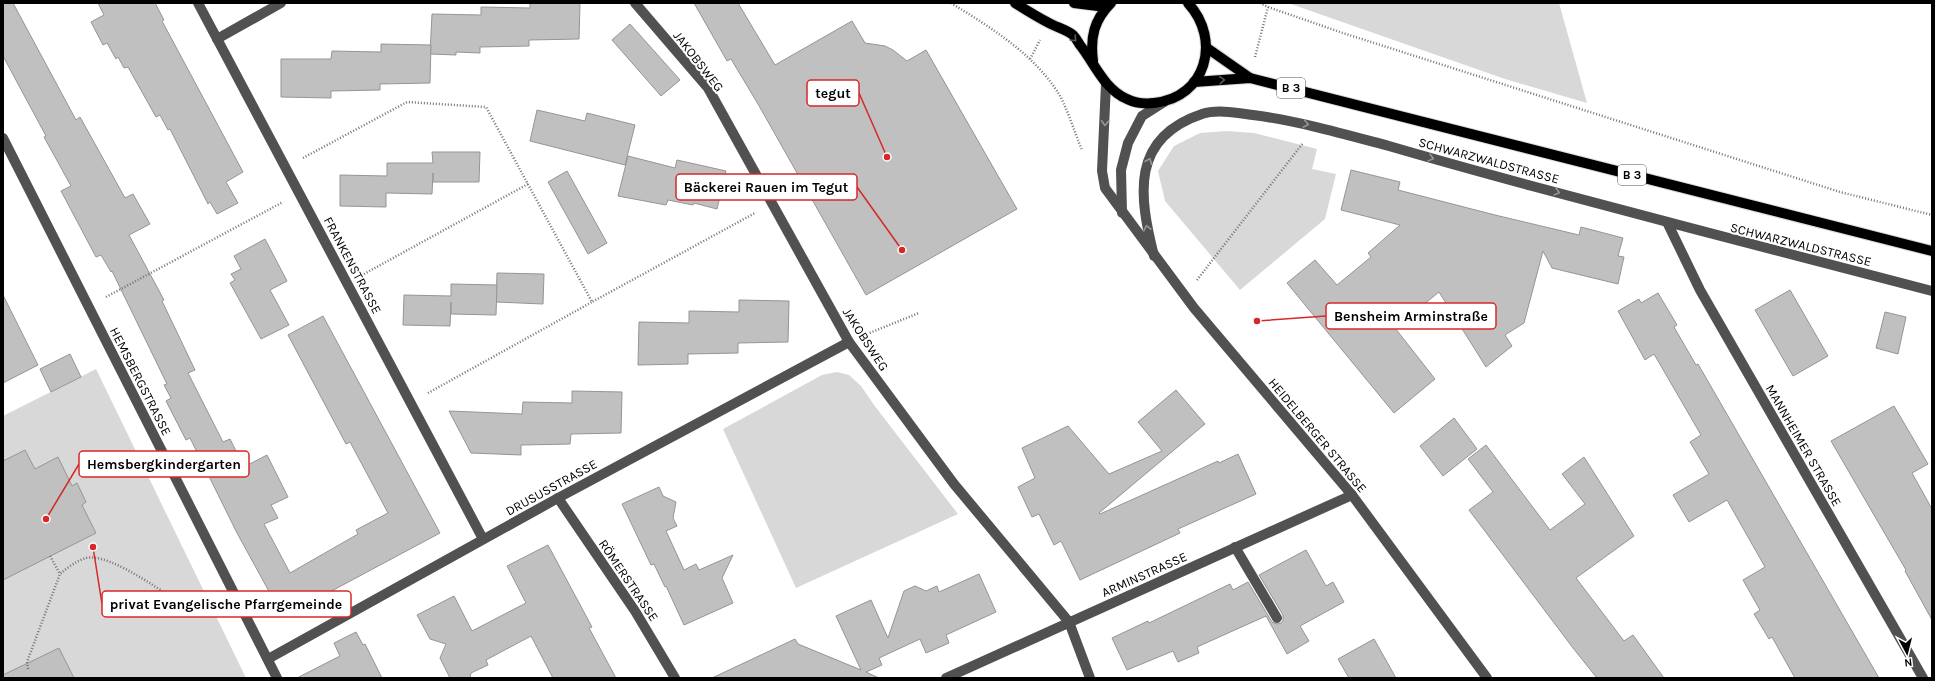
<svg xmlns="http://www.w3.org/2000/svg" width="1935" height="681" viewBox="0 0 1935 681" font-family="Karla,sans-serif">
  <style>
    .green { fill: #d8d8d8 }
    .building { fill: #c0c0c0; stroke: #959595 }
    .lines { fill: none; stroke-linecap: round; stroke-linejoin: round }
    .major-casing { stroke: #dbdbdb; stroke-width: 12 }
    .path { stroke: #737373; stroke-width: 2.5; stroke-dasharray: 1 2; stroke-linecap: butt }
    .minor { stroke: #515151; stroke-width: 10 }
    .major { stroke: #000; stroke-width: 10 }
    .oneway { stroke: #595959 }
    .oneway2 { stroke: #979797 }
    .labels { text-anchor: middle; stroke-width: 4; stroke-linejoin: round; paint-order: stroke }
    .shield { fill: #fff; stroke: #4c4c4c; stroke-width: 1 }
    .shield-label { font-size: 12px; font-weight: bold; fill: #000 }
    .street-label { font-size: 13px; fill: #000; stroke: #fff }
    .leader { fill: none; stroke: #d62828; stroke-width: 1.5 }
    .callout-dot { fill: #d62828; stroke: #fff; stroke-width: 1.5 }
    .callout { fill: #fff; stroke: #d62828; stroke-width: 1.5 }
    .callout-label { font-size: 14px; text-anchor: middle; font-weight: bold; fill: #000 }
  </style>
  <rect width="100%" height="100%" fill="#fff"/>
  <g class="green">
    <path d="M 1288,3 L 1559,3 L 1587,103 L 1505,79 Z"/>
    <path d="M 1227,131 L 1254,133 L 1317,149 L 1312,169 L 1336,174 L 1325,219 L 1240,290 L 1165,201 L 1158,171 L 1174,146 L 1200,133 Z"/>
    <path d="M 96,369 L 246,678 L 3,678 L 3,416 Z"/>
    <path d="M 837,372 L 849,375 L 861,386 L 874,405 L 958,514 L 796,588 L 723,429 L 822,375 Z"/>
  </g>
  <g class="building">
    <path d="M 3,3 L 13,3 L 76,120 L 80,117 L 125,198 L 133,194 L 150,224 L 129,235 L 164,300 L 162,301 L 195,370 L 188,373 L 223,442 L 230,439 L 244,467 L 267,455 L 288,497 L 271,505 L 278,518 L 264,524 L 290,573 L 358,534 L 356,530 L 388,513 L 350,442 L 346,444 L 288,335 L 323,316 L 440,533 L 283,617 L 237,533 L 190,438 L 186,440 L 166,401 L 171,398 L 164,385 L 167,384 L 112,271 L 111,272 L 101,255 L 96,257 L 61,191 L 71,186 L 44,137 L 46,136 L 3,56 Z"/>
    <path d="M 98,3 L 155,3 L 164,20 L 162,21 L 243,172 L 226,182 L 238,203 L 217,214 L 210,202 L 208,204 L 170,129 L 168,130 L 160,115 L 156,117 L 128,67 L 124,68 L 118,57 L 116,59 L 107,43 L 103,45 L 91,22 L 104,15 Z"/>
    <path d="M 530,3 L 580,3 L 579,39 L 529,40 L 529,46 L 480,47 L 480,53 L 456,52 L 456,55 L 430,54 L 432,14 L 481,15 L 481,7 L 530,8 Z"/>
    <path d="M 694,3 L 738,3 L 775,65 L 852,21 L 865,43 L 885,46 L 893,50 L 907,61 L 926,50 L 1017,209 L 866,295 L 758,104 L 731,59 L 727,61 Z"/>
    <path d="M 630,24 L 680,80 L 661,96 L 612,40 Z"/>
    <path d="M 381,44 L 431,45 L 430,83 L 380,84 L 380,90 L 331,91 L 331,98 L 281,97 L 281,59 L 331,59 L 332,51 L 381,52 Z"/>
    <path d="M 537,110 L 585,121 L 587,113 L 635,125 L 625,165 L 530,141 Z"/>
    <path d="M 432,152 L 480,152 L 479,182 L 433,182 L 433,173 L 432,194 L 386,193 L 386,207 L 340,206 L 340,175 L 387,176 L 387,163 L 433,163 Z"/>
    <path d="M 628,156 L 675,168 L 677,160 L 726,171 L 717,209 L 694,203 L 693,205 L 668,200 L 666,205 L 618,196 Z"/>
    <path d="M 1351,170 L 1400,182 L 1398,190 L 1495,215 L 1579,235 L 1581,227 L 1623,238 L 1618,256 L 1624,257 L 1618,284 L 1552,268 L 1543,251 L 1524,323 L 1505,335 L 1512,346 L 1486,367 L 1439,292 L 1395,328 L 1435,379 L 1394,413 L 1287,283 L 1315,260 L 1337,285 L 1371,257 L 1368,253 L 1400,225 L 1341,210 Z"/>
    <path d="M 567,171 L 607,243 L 588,254 L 548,182 Z"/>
    <path d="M 265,239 L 287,281 L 270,290 L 289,325 L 261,339 L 230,283 L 235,280 L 231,274 L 241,269 L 234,256 Z"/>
    <path d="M 497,273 L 544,274 L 543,304 L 496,302 Z"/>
    <path d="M 451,284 L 497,285 L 496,315 L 451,314 L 451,302 L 450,326 L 403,325 L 404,295 L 451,296 Z"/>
    <path d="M 1790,290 L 1828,356 L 1793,376 L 1755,310 Z"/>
    <path d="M 1658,293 L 1677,325 L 1674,327 L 1696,365 L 1698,364 L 1879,678 L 1795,678 L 1772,637 L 1769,639 L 1754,614 L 1760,610 L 1743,580 L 1765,567 L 1727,500 L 1689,522 L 1673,495 L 1709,474 L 1690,442 L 1701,435 L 1654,354 L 1645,360 L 1618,311 L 1639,299 L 1641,303 Z"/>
    <path d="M 3,295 L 38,365 L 3,383 Z"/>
    <path d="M 739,300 L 789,301 L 788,342 L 738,343 L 738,353 L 688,354 L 688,364 L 638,365 L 639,322 L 689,323 L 689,311 L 739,312 Z"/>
    <path d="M 1885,312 L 1906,317 L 1898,354 L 1876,348 Z"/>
    <path d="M 70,354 L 81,377 L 51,392 L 40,369 Z"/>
    <path d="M 1176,390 L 1205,424 L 1099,513 L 1100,514 L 1218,461 L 1219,463 L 1238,454 L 1256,494 L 1178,529 L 1180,533 L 1080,580 L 1061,541 L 1054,545 L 1039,514 L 1032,517 L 1018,487 L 1035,478 L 1022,448 L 1068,426 L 1109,474 L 1162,451 L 1138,422 Z"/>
    <path d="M 572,391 L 622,392 L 621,433 L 571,434 L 570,444 L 521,445 L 521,455 L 471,453 L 449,411 L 522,414 L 523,402 L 572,403 Z"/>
    <path d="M 1894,406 L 1928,464 L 1912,473 L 1932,509 L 1932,620 L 1905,571 L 1906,570 L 1831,441 Z"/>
    <path d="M 1454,418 L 1477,449 L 1443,476 L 1420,446 Z"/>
    <path d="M 1486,445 L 1550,530 L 1585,504 L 1562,474 L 1584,457 L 1634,536 L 1576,578 L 1624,641 L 1633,635 L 1664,678 L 1597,678 L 1573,648 L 1469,510 L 1493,492 L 1468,459 Z"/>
    <path d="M 25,450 L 35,469 L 58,457 L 72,486 L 77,483 L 86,502 L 82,505 L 96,533 L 3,580 L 3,461 Z"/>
    <path d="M 659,487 L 663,496 L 676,502 L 673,518 L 677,526 L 666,531 L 684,570 L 696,564 L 699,570 L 733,555 L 722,578 L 733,603 L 684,625 L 666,586 L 665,587 L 654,564 L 651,565 L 622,504 Z"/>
    <path d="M 548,545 L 592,627 L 589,628 L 616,678 L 553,678 L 531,636 L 486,660 L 488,665 L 471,673 L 470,678 L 450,678 L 440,658 L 446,644 L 430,639 L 417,615 L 454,596 L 472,631 L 526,603 L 507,566 Z"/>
    <path d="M 1306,550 L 1326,586 L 1333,582 L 1344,602 L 1300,626 L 1309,641 L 1287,654 L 1266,616 L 1197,647 L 1199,653 L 1178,662 L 1173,651 L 1127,670 L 1112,638 L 1148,621 L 1149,623 L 1230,584 L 1233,590 L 1248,582 L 1272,622 L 1277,624 L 1281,623 L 1283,621 L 1283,615 L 1259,575 Z"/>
    <path d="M 979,574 L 996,612 L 946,635 L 949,643 L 926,653 L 920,639 L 879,658 L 882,665 L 866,672 L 879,678 L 712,678 L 795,639 L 798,644 L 861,670 L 836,616 L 871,600 L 888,638 L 904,591 L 915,586 L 926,591 L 937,586 L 939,592 Z"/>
    <path d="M 356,632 L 363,645 L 365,644 L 382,678 L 297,678 L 340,656 L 334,643 Z"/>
    <path d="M 1374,639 L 1396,678 L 1349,678 L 1338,659 Z"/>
    <path d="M 59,648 L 74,678 L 3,678 L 3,675 Z"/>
  </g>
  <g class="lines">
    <defs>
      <g id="major">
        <path d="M 1015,3 C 1026,10 1037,17 1049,23 C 1056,27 1067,30 1073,35 C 1076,38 1078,42 1080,45 C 1095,64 1104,89 1127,99 C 1135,103 1145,104 1154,103 C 1206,98 1222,40 1188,3"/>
        <path d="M 1074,3 L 1106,7"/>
        <path d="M 1207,48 L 1250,78"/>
        <path d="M 1093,61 C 1090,37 1094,20 1111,3"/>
        <path d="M 1194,82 L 1250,78 L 1932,251"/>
      </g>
    </defs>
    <use href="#major" class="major-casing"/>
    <g class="path">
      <path d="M 951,3 C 990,27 1031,52 1057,91 C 1066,104 1075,134 1082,150"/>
      <path d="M 1260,3 L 1268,7 L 1343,33 L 1840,192 L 1932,215"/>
      <path d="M 1255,57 L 1268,7"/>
      <path d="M 1030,59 L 1040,40"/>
      <path d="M 303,158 L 407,102 L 486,107 L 592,302 L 755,213"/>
      <path d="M 364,274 L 528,184"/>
      <path d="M 1197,280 L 1303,143"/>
      <path d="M 106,297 L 283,202"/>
      <path d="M 867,334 L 919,313"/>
      <path d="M 428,393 L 592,302"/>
      <path d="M 50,556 L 60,574"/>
      <path d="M 28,669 L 27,662 L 60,574 C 67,568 76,561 86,558 C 111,552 171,598 193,612 L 203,611 L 218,604"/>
    </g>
    <g class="minor">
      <path d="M 198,3 L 483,539"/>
      <path d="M 635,3 L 708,88 L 849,342 L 954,484 L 1069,622 L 1090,678"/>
      <path d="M 217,39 L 281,3"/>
      <path d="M 1106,84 L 1102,171 L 1105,188 L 1194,308 L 1352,495 L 1487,678"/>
      <path d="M 3,138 L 277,678"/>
      <path d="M 1122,213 L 1121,170 L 1128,143 L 1142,116 L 1164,102"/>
      <path d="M 1667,222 L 1700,290 L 1923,678"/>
      <path d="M 1154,256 C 1139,196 1130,138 1202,114 C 1217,109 1238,113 1253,115 C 1299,121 1344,134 1389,146 C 1437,160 1484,173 1532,186 C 1665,222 1799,256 1932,291"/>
      <path d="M 558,498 L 635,611 L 675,678"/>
      <path d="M 1235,547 L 1277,618"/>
      <path d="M 268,659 L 558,498 L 849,342"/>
      <path d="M 946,678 L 1352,495"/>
    </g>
    <use href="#major" class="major"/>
  </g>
  <defs><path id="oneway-chevron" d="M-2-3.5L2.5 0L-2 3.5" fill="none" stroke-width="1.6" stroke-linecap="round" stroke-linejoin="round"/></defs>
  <g class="oneway">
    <use href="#oneway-chevron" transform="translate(1074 39) rotate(47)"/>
    <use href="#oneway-chevron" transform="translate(1222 80) rotate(-4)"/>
  </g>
  <g class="oneway2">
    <use href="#oneway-chevron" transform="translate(1105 123) rotate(93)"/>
    <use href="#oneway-chevron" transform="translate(1306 124) rotate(11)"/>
    <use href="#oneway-chevron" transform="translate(1431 158) rotate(15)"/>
    <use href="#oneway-chevron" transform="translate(1149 161) rotate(-68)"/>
    <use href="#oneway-chevron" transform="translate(1557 192) rotate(15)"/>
    <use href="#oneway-chevron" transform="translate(1147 228) rotate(-102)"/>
  </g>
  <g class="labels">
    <g class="shield">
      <rect x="1277" y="78" width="28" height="20" rx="3"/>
      <rect x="1618" y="165" width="28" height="20" rx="3"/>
    </g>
    <g class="shield-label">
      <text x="1291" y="92">B 3</text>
      <text x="1632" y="179">B 3</text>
    </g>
    <g class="street-label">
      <text transform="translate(699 61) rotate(52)" y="5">JAKOBSWEG</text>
      <text transform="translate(1489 160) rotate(15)" y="5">SCHWARZWALDSTRASSE</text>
      <text transform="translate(1801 244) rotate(14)" y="5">SCHWARZWALDSTRASSE</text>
      <text transform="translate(353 265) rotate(62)" y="5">FRANKENSTRASSE</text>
      <text transform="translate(866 339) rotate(57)" y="5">JAKOBSWEG</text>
      <text transform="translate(141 381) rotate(63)" y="5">HEMSBERGSTRASSE</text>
      <text transform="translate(1318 435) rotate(50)" y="5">HEIDELBERGER STRASSE</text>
      <text transform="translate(1804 445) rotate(60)" y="5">MANNHEIMER STRASSE</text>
      <text transform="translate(551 487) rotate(-29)" y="5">DRUSUSSTRASSE</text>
      <text transform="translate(1144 574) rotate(-24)" y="5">ARMINSTRASSE</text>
      <text transform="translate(629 580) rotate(56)" y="5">RÖMERSTRASSE</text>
    </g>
  </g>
  <path class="leader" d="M887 157L859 93M902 250L857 187M1257 321L1326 316M46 519L79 464M93 547L102 604"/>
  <g class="callout-dot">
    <circle cx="887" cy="157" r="4"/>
    <circle cx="902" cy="250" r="4"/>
    <circle cx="1257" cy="321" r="4"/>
    <circle cx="46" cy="519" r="4"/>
    <circle cx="93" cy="547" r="4"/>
  </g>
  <g class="callout">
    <rect x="807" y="80" width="52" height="26" rx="4"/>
    <rect x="676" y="174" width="181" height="26" rx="4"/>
    <rect x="1326" y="303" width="170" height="26" rx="4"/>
    <rect x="79" y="451" width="170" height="26" rx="4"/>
    <rect x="102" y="591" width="249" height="26" rx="4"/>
  </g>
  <g class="callout-label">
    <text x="833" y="98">tegut</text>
    <text x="766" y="192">Bäckerei Rauen im Tegut</text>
    <text x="1411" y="321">Bensheim Arminstraße</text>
    <text x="164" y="469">Hemsbergkindergarten</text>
    <text x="226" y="609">privat Evangelische Pfarrgemeinde</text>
  </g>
  <rect width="1935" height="681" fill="none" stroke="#000000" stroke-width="8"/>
  <g transform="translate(1907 653) rotate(173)" stroke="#ffffff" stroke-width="3" paint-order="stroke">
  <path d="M0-3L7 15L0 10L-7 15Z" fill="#000000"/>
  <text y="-6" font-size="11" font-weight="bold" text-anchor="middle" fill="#000000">N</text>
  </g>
</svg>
